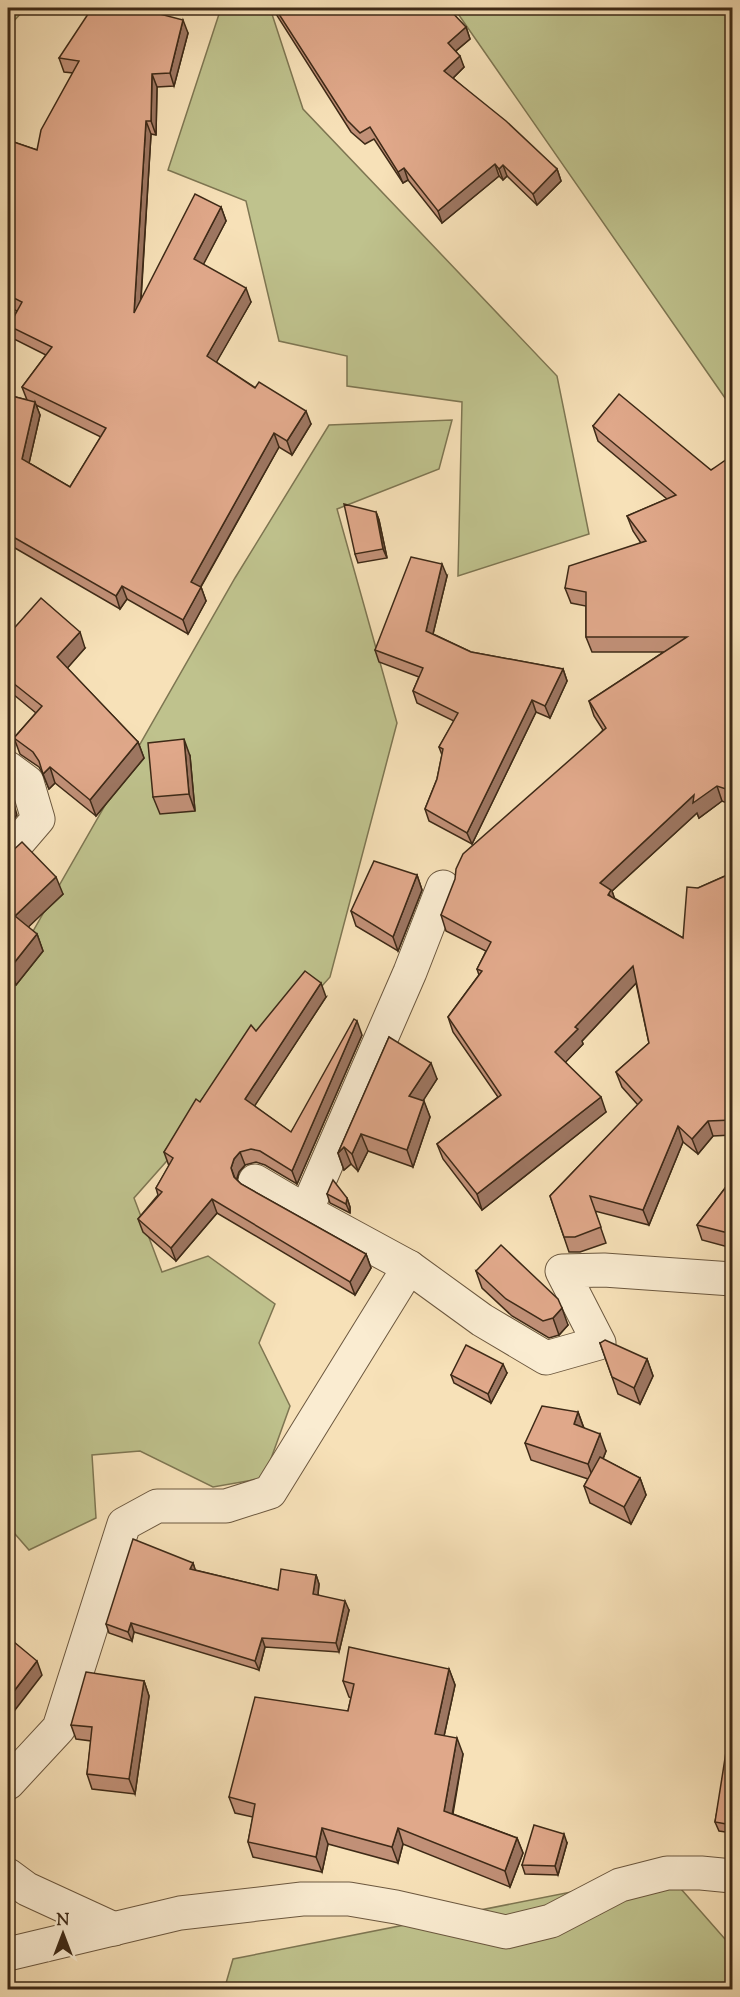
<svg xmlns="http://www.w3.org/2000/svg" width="740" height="1997" viewBox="0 0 740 1997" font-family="'Sorts Mill Goudy',serif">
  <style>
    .green { fill: #bfc28d; stroke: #7e7652; stroke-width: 1.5 }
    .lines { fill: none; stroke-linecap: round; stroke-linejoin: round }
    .minor-casing { stroke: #6c583f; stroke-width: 35 }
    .minor { stroke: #faecd1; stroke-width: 33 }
    .wall { fill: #c19077; stroke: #3e2a17; stroke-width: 1.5; fill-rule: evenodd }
    .shaded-wall { fill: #9d7661; stroke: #3e2a17; stroke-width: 1.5 }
    .building { fill: #e0a88a; stroke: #3e2a17; stroke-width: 1.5 }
  </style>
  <rect width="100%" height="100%" fill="#f7e1b8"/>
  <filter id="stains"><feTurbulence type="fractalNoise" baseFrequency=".00333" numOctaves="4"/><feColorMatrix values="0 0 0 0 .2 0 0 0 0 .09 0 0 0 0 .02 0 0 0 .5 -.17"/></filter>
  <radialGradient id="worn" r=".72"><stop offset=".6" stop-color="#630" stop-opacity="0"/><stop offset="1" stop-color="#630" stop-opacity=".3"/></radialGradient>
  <g class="green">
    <path d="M 8,8 L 26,8 L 8,27 Z"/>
    <path d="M 221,8 L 270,8 L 303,109 L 557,376 L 589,534 L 458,576 L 462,402 L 347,386 L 347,356 L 279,341 L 246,201 L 168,170 Z"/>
    <path d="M 454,8 L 732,8 L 732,408 Z"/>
    <path d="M 452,420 L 439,469 L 337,509 L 397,723 L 330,977 L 134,1198 L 162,1272 L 208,1256 L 275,1304 L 259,1343 L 290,1406 L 264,1478 L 213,1487 L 140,1451 L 92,1455 L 96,1518 L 29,1550 L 8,1526 L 8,975 L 235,578 L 329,425 Z"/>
    <path d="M 667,1873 L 732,1947 L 732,1989 L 224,1990 L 233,1959 Z"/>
  </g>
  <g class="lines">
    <defs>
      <g id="minor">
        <path d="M 8,768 L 27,782 L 38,819 L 8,854"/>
        <path d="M 255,1181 L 306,1211 L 409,1267 L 482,1320 L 546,1358 L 599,1343 L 562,1271 L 604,1270 L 732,1279"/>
        <path d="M 306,1211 L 410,972 L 443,887"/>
        <path d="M 8,1783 L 59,1728 L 124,1524 L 157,1506 L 226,1506 L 270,1492 L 409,1267"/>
        <path d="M 8,1875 L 27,1889 L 114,1929"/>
        <path d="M 8,1954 L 180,1913 L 302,1899 L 349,1899 L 396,1907 L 506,1932 L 551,1921 L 620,1885 L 667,1873 L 701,1873 L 732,1876"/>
      </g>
    </defs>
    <use href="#minor" class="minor-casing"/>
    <use href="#minor" class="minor"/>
  </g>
  <g class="wall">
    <path d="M 273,8 L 424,8 L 427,13 L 466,27 L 470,39 L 456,51 L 464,67 L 453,78 L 557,169 L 561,181 L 537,205 L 507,176 L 503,180 L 499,176 L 442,223 L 408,180 L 403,183 L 374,139 L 365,144 L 351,132 L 276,14 Z"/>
    <path d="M 158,14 L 188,33 L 174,86 L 157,87 L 156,135 L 151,134 L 141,301 L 221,207 L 226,221 L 203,264 L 251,302 L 216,362 L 311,424 L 292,455 L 279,447 L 201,587 L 206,601 L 188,634 L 127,599 L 120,609 L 8,544 L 8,395 L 27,400 L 22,387 L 46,355 L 14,339 L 9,326 L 17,311 L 8,306 L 8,140 L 37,150 L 73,73 L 64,72 L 59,58 ZM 36,405 L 101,437 L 70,487 L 29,463 L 40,415 Z"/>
    <path d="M 593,426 L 711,470 L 732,460 L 732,805 L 722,801 L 699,818 L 697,813 L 612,891 L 614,898 L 683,938 L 698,888 L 732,873 L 732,1135 L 713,1136 L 698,1154 L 683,1142 L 649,1225 L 595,1211 L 606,1243 L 580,1252 L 569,1252 L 550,1196 L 638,1105 L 622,1087 L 616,1072 L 649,1043 L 636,983 L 582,1041 L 583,1044 L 565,1062 L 606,1112 L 482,1210 L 443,1159 L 437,1144 L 498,1097 L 453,1032 L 448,1017 L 479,975 L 477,969 L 486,951 L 446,931 L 441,915 L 603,730 L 594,716 L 589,701 L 664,652 L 592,652 L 586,637 L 586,606 L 571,603 L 565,588 L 641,543 L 633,531 L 627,516 L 667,499 L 598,441 Z"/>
    <path d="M 376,512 L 379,520 L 387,558 L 358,563 L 355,554 Z"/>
    <path d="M 447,576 L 433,634 L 471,652 L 563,669 L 567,681 L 550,718 L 536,712 L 472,844 L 429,821 L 425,809 L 437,779 L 442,755 L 439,747 L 454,721 L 417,703 L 413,691 L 419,677 L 379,662 L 375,650 Z"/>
    <path d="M 8,635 L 85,648 L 67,668 L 138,742 L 144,758 L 96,816 L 55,783 L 49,789 L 43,774 L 39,767 L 20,754 L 14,738 L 36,713 L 8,690 Z"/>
    <path d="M 190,756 L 195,811 L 160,814 L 153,797 Z"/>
    <path d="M 8,855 L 63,894 L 28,927 L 37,934 L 43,951 L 16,985 L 8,978 Z"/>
    <path d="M 417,875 L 422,890 L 398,951 L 356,926 L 351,911 Z"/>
    <path d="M 326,997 L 254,1106 L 291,1132 L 362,1035 L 297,1184 L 265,1165 L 256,1162 L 245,1165 L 239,1172 L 237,1180 L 241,1184 L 366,1254 L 371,1268 L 355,1295 L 217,1213 L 176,1261 L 143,1232 L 138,1219 L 158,1195 L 156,1188 L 169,1166 L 164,1152 L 200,1102 L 256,1031 Z"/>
    <path d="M 389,1037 L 437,1079 L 423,1100 L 430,1117 L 413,1167 L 368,1151 L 358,1171 L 351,1164 L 344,1170 L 338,1153 Z"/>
    <path d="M 732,1179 L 732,1248 L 702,1240 L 697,1225 Z"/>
    <path d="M 327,1194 L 347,1198 L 350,1207 L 350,1213 L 330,1203 Z"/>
    <path d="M 476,1271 L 568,1325 L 559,1335 L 549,1338 L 512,1316 L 482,1288 Z"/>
    <path d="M 600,1343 L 647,1359 L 653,1376 L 640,1404 L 618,1394 Z"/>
    <path d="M 507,1373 L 491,1403 L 454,1383 L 451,1375 Z"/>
    <path d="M 578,1412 L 584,1428 L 606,1451 L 603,1459 L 640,1478 L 646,1495 L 631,1524 L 590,1503 L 584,1486 L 588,1479 L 531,1460 L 525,1443 Z"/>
    <path d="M 193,1563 L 195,1570 L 278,1590 L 316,1575 L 319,1584 L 318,1595 L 349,1610 L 339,1652 L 265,1647 L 259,1670 L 134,1632 L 132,1641 L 109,1633 L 106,1624 Z"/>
    <path d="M 449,1669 L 455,1685 L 444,1736 L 463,1754 L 453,1814 L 517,1838 L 523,1853 L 510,1887 L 403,1844 L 398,1863 L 328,1844 L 322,1872 L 253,1857 L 248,1842 L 253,1817 L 235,1813 L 229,1797 L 348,1711 L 351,1698 L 349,1697 L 343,1681 Z"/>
    <path d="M 144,1681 L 149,1696 L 135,1794 L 92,1789 L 87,1774 L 91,1741 L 76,1739 L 71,1725 Z"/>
    <path d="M 732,1733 L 732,1833 L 719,1831 L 715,1822 Z"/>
    <path d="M 567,1843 L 558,1875 L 525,1874 L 522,1865 Z"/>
  </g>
  <g class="shaded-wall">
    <path d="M 152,8 L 158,8 L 157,26 L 152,12 Z"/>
    <path d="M 183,20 L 188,33 L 174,86 L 170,73 Z"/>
    <path d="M 466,27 L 470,39 L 452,54 L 448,43 Z"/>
    <path d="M 460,56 L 464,67 L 448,83 L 444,71 Z"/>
    <path d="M 152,74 L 157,87 L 156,135 L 151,121 Z"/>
    <path d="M 146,121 L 151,134 L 139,327 L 134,313 Z"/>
    <path d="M 495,164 L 499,176 L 442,223 L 438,211 Z"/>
    <path d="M 503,165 L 507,176 L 503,180 L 499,169 Z"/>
    <path d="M 404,168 L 408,180 L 403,183 L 398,172 Z"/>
    <path d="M 557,169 L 561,181 L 537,205 L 533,194 Z"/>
    <path d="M 221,207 L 226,221 L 199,273 L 194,259 Z"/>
    <path d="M 246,288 L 251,302 L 212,370 L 207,356 Z"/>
    <path d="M 35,402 L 40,415 L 27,472 L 22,459 Z"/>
    <path d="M 306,411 L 311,424 L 292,455 L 287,441 Z"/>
    <path d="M 274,433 L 279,447 L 196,595 L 191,582 Z"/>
    <path d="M 376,512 L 379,520 L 387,558 L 383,549 Z"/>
    <path d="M 442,564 L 447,576 L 431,642 L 426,631 Z"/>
    <path d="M 122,586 L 127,599 L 120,609 L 116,596 Z"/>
    <path d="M 201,587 L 206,601 L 188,634 L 183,620 Z"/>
    <path d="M 80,632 L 85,648 L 63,673 L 57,657 Z"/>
    <path d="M 563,669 L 567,681 L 550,718 L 545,706 Z"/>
    <path d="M 532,700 L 536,712 L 472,844 L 467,833 Z"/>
    <path d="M 184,739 L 190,756 L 195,811 L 189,794 Z"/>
    <path d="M 138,742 L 144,758 L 96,816 L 90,800 Z"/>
    <path d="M 50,767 L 55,783 L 49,789 L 43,774 Z"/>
    <path d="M 8,784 L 17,815 L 8,826 Z"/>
    <path d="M 717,786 L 722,801 L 699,818 L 697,813 L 612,891 L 617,905 L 600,883 L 694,795 Z"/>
    <path d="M 417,875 L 422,890 L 398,951 L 393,937 Z"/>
    <path d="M 56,877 L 63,894 L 21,934 L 15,916 Z"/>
    <path d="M 37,934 L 43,951 L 16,985 L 10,968 Z"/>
    <path d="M 633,966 L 638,981 L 582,1041 L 583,1044 L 561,1067 L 555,1052 L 575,1027 Z"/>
    <path d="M 321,983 L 326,997 L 250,1113 L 245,1099 Z"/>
    <path d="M 357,1021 L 362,1035 L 297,1184 L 292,1171 Z"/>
    <path d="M 431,1063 L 437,1079 L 416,1112 L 409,1096 Z"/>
    <path d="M 601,1097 L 606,1112 L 482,1210 L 477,1194 Z"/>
    <path d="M 424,1101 L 430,1117 L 413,1167 L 407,1150 Z"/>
    <path d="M 708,1121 L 713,1136 L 698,1154 L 692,1139 Z"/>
    <path d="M 678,1126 L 683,1142 L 649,1225 L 643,1210 Z"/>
    <path d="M 361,1134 L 368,1151 L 358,1171 L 352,1154 Z"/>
    <path d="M 344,1147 L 351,1164 L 344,1170 L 338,1153 Z"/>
    <path d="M 240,1152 L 245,1165 L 239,1172 L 236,1181 L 231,1168 L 234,1159 Z"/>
    <path d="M 347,1198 L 350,1207 L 350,1213 L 346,1204 Z"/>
    <path d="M 212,1199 L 217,1213 L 176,1261 L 171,1248 Z"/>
    <path d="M 366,1254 L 371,1268 L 355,1295 L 350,1282 Z"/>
    <path d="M 562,1308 L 568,1325 L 559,1335 L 553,1318 Z"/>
    <path d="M 647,1359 L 653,1376 L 640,1404 L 634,1388 Z"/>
    <path d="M 503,1364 L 507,1373 L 491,1403 L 488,1394 Z"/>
    <path d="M 578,1412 L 584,1429 L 574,1424 Z"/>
    <path d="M 600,1434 L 606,1451 L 594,1481 L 588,1464 Z"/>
    <path d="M 640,1478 L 646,1495 L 631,1524 L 624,1507 Z"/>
    <path d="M 193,1563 L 196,1572 L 190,1569 Z"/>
    <path d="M 8,1572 L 10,1579 L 8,1581 Z"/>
    <path d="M 316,1575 L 319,1584 L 317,1603 L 313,1594 Z"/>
    <path d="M 345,1601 L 349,1610 L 339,1652 L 336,1643 Z"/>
    <path d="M 131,1623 L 134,1632 L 132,1641 L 128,1632 Z"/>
    <path d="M 262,1638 L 265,1647 L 259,1670 L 255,1661 Z"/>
    <path d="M 37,1661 L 42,1675 L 8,1719 L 8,1699 Z"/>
    <path d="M 449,1669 L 455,1685 L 441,1750 L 435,1734 Z"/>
    <path d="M 144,1681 L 149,1696 L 135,1794 L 129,1779 Z"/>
    <path d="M 457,1738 L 463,1754 L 450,1826 L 444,1811 Z"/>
    <path d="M 322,1828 L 328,1844 L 322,1872 L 316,1857 Z"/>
    <path d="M 398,1828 L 403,1844 L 398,1863 L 392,1847 Z"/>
    <path d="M 564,1834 L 567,1843 L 558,1875 L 555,1866 Z"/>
    <path d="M 517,1838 L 523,1853 L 510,1887 L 505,1871 Z"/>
  </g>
  <g class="building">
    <path d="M 92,8 L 152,8 L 152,12 L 183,20 L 170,73 L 152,74 L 151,121 L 146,121 L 134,313 L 195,194 L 221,207 L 194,259 L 246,288 L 207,356 L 255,388 L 259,382 L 306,411 L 287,441 L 274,433 L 191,582 L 201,587 L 183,620 L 122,586 L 116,596 L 8,534 L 8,395 L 35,402 L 22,459 L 70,487 L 106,428 L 22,387 L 52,347 L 9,326 L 22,302 L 8,295 L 8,140 L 37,150 L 41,130 L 79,61 L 59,58 Z"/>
    <path d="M 275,8 L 424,8 L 427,13 L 434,8 L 448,8 L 466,27 L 448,43 L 460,56 L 444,71 L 506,121 L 557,169 L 533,194 L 503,165 L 499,169 L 495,164 L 438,211 L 404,168 L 398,172 L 370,127 L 360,133 L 347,120 Z"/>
    <path d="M 619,394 L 711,470 L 730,457 L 732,460 L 732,791 L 717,786 L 693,803 L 694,795 L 600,883 L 611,890 L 608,895 L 683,938 L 687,887 L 698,888 L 732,873 L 732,1120 L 708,1121 L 692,1139 L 678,1126 L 643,1210 L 590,1196 L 601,1227 L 575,1237 L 564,1237 L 550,1196 L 642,1100 L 616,1072 L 649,1043 L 633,966 L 575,1027 L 578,1029 L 555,1052 L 601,1097 L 477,1194 L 437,1144 L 501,1095 L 448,1017 L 482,971 L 477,969 L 491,942 L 441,915 L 455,879 L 456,869 L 463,854 L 606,728 L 589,701 L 687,637 L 586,637 L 586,592 L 565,588 L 569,566 L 646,541 L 627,516 L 676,495 L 593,426 Z"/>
    <path d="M 344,504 L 376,512 L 383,549 L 355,554 Z"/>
    <path d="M 411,557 L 442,564 L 426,631 L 471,652 L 563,669 L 545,706 L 532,700 L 467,833 L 425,809 L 437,779 L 443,749 L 439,747 L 458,713 L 413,691 L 423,668 L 375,650 Z"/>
    <path d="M 41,598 L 80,632 L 57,657 L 138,742 L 90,800 L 50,767 L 43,774 L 39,761 L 33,752 L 14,738 L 42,706 L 8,679 L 8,635 Z"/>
    <path d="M 184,739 L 189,794 L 153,797 L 148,743 Z"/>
    <path d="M 8,786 L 11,797 L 8,801 Z"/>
    <path d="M 22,842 L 56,877 L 15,916 L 37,934 L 10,968 L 8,966 L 8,855 Z"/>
    <path d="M 374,861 L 417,875 L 393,937 L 351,911 Z"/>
    <path d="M 305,971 L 321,983 L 245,1099 L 291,1132 L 354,1019 L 357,1021 L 292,1171 L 260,1151 L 251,1149 L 240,1152 L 234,1159 L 231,1168 L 234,1177 L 241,1184 L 366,1254 L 350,1282 L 212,1199 L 171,1248 L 138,1219 L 162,1192 L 156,1188 L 173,1158 L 164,1152 L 196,1099 L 200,1102 L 251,1025 L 256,1031 Z"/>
    <path d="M 389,1037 L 431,1063 L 409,1096 L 424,1101 L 407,1150 L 361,1134 L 352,1154 L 344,1147 L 338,1153 Z"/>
    <path d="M 732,1179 L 732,1234 L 697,1225 Z"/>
    <path d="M 333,1180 L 347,1198 L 346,1204 L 327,1194 Z"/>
    <path d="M 501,1245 L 558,1299 L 562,1308 L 553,1318 L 543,1321 L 506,1299 L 476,1271 Z"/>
    <path d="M 605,1340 L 647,1359 L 634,1388 L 612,1377 L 600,1343 Z"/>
    <path d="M 466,1345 L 503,1364 L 488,1394 L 451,1375 Z"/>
    <path d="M 542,1406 L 578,1412 L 574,1424 L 600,1434 L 588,1464 L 525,1443 Z"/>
    <path d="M 600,1457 L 640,1478 L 624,1507 L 584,1486 Z"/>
    <path d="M 133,1539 L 193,1563 L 190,1569 L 278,1590 L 281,1569 L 316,1575 L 313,1594 L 345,1601 L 336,1643 L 262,1638 L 255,1661 L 131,1623 L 128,1632 L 106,1624 Z"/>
    <path d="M 8,1637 L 37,1661 L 8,1699 Z"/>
    <path d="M 349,1647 L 449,1669 L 435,1734 L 457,1738 L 444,1811 L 517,1838 L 505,1871 L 398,1828 L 392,1847 L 322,1828 L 316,1857 L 248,1842 L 255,1804 L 229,1797 L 255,1697 L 348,1711 L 354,1684 L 343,1681 Z"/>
    <path d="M 86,1672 L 144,1681 L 129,1779 L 87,1774 L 92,1727 L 71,1725 Z"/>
    <path d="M 729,1733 L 732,1733 L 732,1825 L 715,1822 Z"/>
    <path d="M 534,1825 L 564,1834 L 555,1866 L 522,1865 Z"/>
  </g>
  <rect width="740" height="1997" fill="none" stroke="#f7e1b8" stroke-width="30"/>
  <rect x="9" y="9" width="722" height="1979" fill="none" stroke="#3e2a17" stroke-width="3"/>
  <rect x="15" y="15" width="710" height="1967" fill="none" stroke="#3e2a17" stroke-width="1.5"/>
  <g transform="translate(63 1934)" stroke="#faecd1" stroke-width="4.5" paint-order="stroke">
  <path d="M0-4.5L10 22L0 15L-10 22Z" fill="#3e2a17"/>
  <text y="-9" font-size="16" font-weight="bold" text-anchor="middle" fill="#3e2a17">N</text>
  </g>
  <rect width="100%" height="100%" filter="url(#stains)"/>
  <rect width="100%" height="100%" fill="url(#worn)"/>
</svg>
